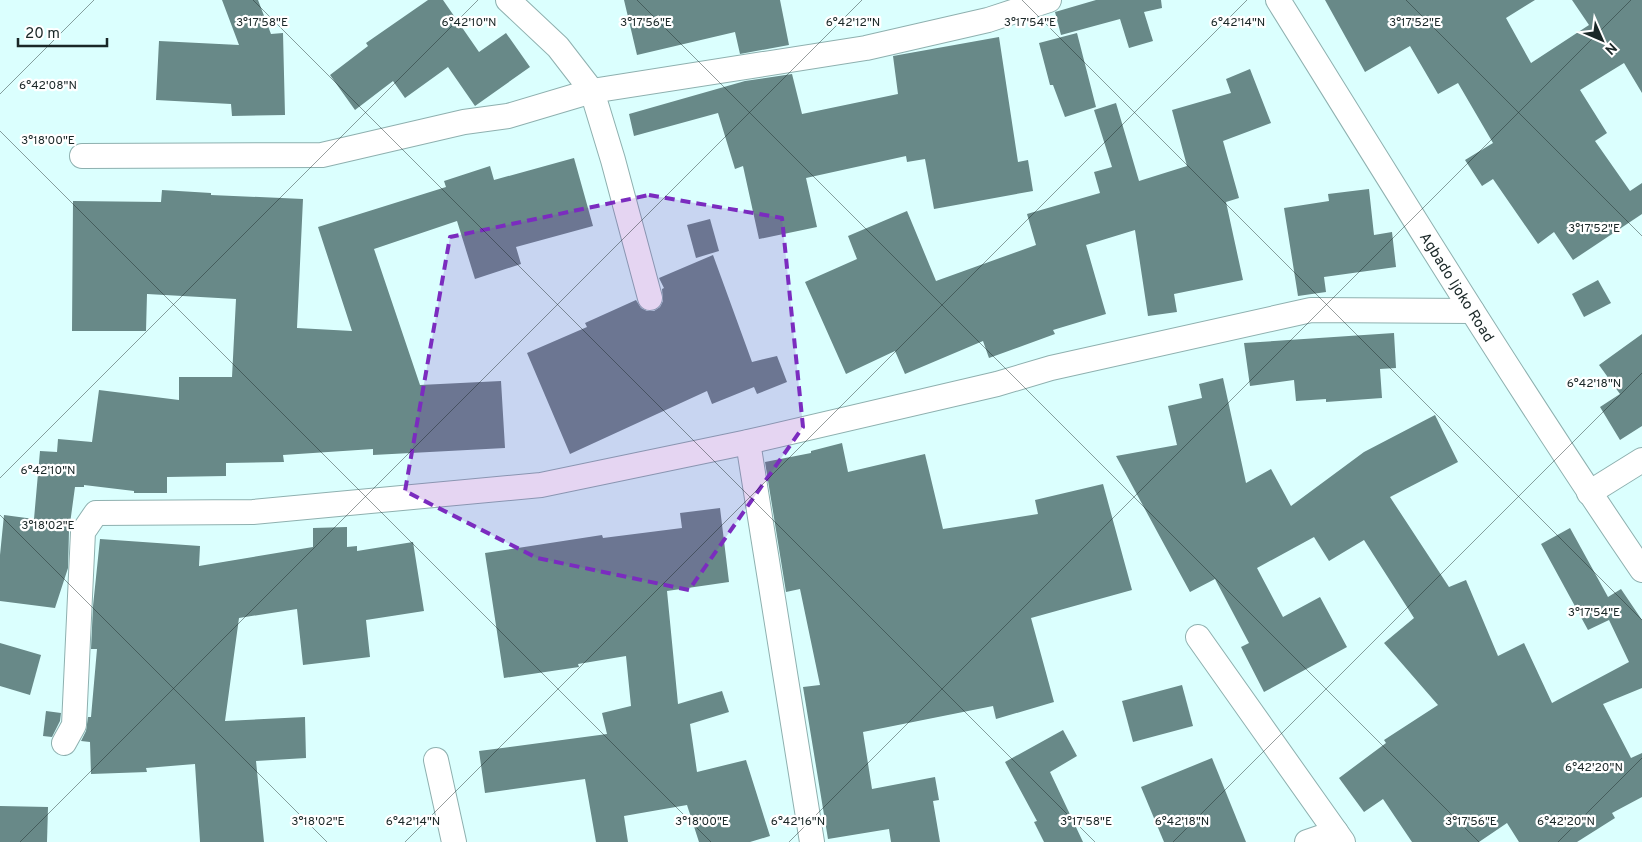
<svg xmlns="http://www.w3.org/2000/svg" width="1642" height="842" viewBox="0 0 1642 842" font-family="Overpass,sans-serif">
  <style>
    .building { fill: #688988 }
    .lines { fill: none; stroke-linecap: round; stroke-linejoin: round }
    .street-casing { stroke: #8eb0af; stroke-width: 26 }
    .street { stroke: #fff; stroke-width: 24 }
    .marked { fill: #7b2cbf; fill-opacity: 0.2; stroke: #7b2cbf; stroke-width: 4; stroke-dasharray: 10 6; stroke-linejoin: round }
    .ticks { fill: none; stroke: #1a2727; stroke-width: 1; stroke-opacity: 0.45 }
    .labels { text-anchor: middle; stroke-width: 4.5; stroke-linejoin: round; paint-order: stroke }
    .street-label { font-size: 15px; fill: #1a2727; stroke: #fff }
    .ticks-label { font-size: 12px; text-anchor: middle; fill: #1a2727; stroke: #fff; stroke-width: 4.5; stroke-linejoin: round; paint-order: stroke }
  </style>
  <rect width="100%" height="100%" fill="#dbfffe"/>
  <g class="building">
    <path d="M 222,0 L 258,0 L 271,34 L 283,33 L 285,115 L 232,116 L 231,104 L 156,100 L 159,41 L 239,45 Z"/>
    <path d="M 428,0 L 443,0 L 479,52 L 506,33 L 530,67 L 475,106 L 448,67 L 405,98 L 393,81 L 355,110 L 330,75 L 368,46 L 366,43 Z"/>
    <path d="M 624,0 L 780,0 L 789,45 L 740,54 L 735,32 L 637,55 Z"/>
    <path d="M 1096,0 L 1161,0 L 1162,8 L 1144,12 L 1153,41 L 1129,48 L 1120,19 L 1061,35 L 1055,12 Z"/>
    <path d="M 1325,0 L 1535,0 L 1506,18 L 1531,63 L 1589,25 L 1572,0 L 1642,0 L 1642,93 L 1624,63 L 1580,90 L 1607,133 L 1595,141 L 1630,191 L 1642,183 L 1642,214 L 1573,260 L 1554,232 L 1538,244 L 1493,179 L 1482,186 L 1465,160 L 1493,143 L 1458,83 L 1438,94 L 1410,46 L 1365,72 Z"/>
    <path d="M 1077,33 L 1096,107 L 1065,117 L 1053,85 L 1050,85 L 1039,43 Z"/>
    <path d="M 999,37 L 1018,162 L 1028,160 L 1033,191 L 934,209 L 925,159 L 907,162 L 906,156 L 806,178 L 817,227 L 759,239 L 743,166 L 735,169 L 718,113 L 634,136 L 629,114 L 745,81 L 792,74 L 802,114 L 898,94 L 893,56 Z"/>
    <path d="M 1250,69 L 1271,123 L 1223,141 L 1239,198 L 1226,202 L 1243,280 L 1174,294 L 1177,312 L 1148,316 L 1135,230 L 1086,245 L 1106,314 L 1053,330 L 1055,334 L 989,358 L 983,341 L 905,374 L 895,351 L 846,374 L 805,282 L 857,259 L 848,236 L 907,211 L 936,281 L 1036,245 L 1027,214 L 1100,193 L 1094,172 L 1112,167 L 1094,110 L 1116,103 L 1139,181 L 1187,166 L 1172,110 L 1231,93 L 1226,79 Z"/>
    <path d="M 574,158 L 593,226 L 516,247 L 521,264 L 475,279 L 457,221 L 374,249 L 420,385 L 501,381 L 505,448 L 373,455 L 373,449 L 283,455 L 284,462 L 226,463 L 226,476 L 167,477 L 167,493 L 134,493 L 134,491 L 84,485 L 84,487 L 75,487 L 69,531 L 68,568 L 55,608 L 0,601 L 0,555 L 4,515 L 34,519 L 40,451 L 57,452 L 58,439 L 92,442 L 99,390 L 179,400 L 179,377 L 232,377 L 236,299 L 147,294 L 146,331 L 72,331 L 73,201 L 161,202 L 162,190 L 211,193 L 211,195 L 303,199 L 297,328 L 352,331 L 318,227 L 446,187 L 444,181 L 490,166 L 494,180 Z"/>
    <path d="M 1369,189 L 1374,235 L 1392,232 L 1396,267 L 1324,277 L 1326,292 L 1298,296 L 1284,208 L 1329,201 L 1328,194 Z"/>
    <path d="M 710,219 L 719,251 L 696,258 L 687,225 Z"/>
    <path d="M 713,255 L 752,362 L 777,356 L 787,382 L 757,394 L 754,387 L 712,404 L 707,391 L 570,454 L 527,353 L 587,327 L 585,323 L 636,300 L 641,308 L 647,311 L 654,311 L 660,307 L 663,301 L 662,289 L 664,288 L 659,278 Z"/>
    <path d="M 1598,280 L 1611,303 L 1584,317 L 1572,294 Z"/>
    <path d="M 1394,333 L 1396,368 L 1380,369 L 1382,398 L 1326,402 L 1326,399 L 1296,401 L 1294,380 L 1250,386 L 1244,343 Z"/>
    <path d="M 1642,334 L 1642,426 L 1620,440 L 1600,407 L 1620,394 L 1599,365 Z"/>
    <path d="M 1223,378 L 1246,483 L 1271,469 L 1291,506 L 1364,452 L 1435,415 L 1458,462 L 1390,497 L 1449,587 L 1466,580 L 1498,656 L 1524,643 L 1552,703 L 1629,662 L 1609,620 L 1588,630 L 1541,544 L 1570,528 L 1608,597 L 1621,589 L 1642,620 L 1642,688 L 1603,704 L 1631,758 L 1642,753 L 1642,797 L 1612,813 L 1615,818 L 1577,842 L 1519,842 L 1507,823 L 1479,842 L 1412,842 L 1383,799 L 1364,812 L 1339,778 L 1386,743 L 1384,740 L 1438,705 L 1384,643 L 1414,618 L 1364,540 L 1329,561 L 1314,537 L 1257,568 L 1283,617 L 1320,597 L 1347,647 L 1264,692 L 1241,647 L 1249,643 L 1215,579 L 1190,592 L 1116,456 L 1177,445 L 1168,406 L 1202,398 L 1199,384 Z"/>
    <path d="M 842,443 L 848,472 L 925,454 L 943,529 L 1038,514 L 1035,500 L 1103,484 L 1132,590 L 1031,618 L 1054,702 L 996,719 L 993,706 L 863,732 L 872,789 L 935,777 L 939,800 L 933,801 L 940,842 L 891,842 L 889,829 L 828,839 L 803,687 L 820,685 L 800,589 L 786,592 L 765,462 L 811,453 L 811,451 Z"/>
    <path d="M 720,508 L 729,582 L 667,591 L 678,704 L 722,691 L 729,712 L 690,724 L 697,772 L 746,760 L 770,836 L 750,842 L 699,842 L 687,805 L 624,816 L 628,842 L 596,842 L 585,779 L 485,793 L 479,751 L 607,734 L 602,713 L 631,706 L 626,656 L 578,664 L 579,667 L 504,678 L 485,553 L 602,535 L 603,538 L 682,528 L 680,513 Z"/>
    <path d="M 347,527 L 347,547 L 357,546 L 357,551 L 413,542 L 424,611 L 366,620 L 370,657 L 303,665 L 297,609 L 239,618 L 225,721 L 305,717 L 306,758 L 256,761 L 264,842 L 200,842 L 195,764 L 146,768 L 147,772 L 91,774 L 90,742 L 81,741 L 86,731 L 88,717 L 91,717 L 97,649 L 91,649 L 93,606 L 100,539 L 200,546 L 199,566 L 313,547 L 313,528 Z"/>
    <path d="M 0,643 L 41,655 L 30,695 L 0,686 Z"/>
    <path d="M 1182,685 L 1193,726 L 1133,742 L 1122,701 Z"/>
    <path d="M 46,711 L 61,713 L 60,721 L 52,737 L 43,736 Z"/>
    <path d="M 1063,730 L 1077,756 L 1050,772 L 1083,842 L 1044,842 L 1034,822 L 1037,821 L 1005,762 Z"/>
    <path d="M 1212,758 L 1246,842 L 1164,842 L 1141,787 Z"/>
    <path d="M 0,806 L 48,807 L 47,842 L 0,842 Z"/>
  </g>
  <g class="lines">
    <defs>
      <g id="street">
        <path d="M 508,0 L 558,47 L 592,91 L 613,160 L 650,298"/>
        <path d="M 1278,0 C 1397,191 1515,384 1642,570"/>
        <path d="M 82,156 L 322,155 L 464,122 L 508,116 L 592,91 L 866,48 L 988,20 L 1049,0"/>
        <path d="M 748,442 L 812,842"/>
        <path d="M 1589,493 L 1642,460"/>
        <path d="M 1198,637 L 1343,842"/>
        <path d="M 64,743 L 74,725 L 83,532 L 96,513 L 253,512 L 541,485 L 748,442 L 997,384 L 1051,368 L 1311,310 L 1472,311"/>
        <path d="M 436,760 L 454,842"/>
        <path d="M 1307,842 L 1336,832"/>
      </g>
    </defs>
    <use href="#street" class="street-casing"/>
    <use href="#street" class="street"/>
  </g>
  <path class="marked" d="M 649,195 L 782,218 L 803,427 L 689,590 L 537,558 L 405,491 L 450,237 Z"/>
  <path class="ticks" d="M 253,0 L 1095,842M 637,0 L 1479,842M 1022,0 L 1642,620M 1406,0 L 1642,236M 0,94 L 94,0M 0,131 L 711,842M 0,478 L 478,0M 0,515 L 327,842M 20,842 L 862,0M 405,842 L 1247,0M 789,842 L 1631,0M 1173,842 L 1642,373M 1558,842 L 1642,758"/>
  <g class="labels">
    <g class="street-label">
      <text transform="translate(1457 287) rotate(58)" y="5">Agbado Ijoko Road</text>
    </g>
  </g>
  <g class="ticks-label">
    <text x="262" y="26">3°17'58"E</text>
    <text x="469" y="26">6°42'10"N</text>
    <text x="646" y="26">3°17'56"E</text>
    <text x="853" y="26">6°42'12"N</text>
    <text x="1030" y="26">3°17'54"E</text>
    <text x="1238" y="26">6°42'14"N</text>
    <text x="1415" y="26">3°17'52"E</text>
    <text x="48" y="89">6°42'08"N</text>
    <text x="48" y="144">3°18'00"E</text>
    <text x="1594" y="232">3°17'52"E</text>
    <text x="1594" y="387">6°42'18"N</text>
    <text x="48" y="474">6°42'10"N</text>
    <text x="48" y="529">3°18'02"E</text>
    <text x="1594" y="616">3°17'54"E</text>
    <text x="1594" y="771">6°42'20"N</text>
    <text x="413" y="825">6°42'14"N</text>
    <text x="1182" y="825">6°42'18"N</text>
    <text x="318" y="825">3°18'02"E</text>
    <text x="702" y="825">3°18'00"E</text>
    <text x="798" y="825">6°42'16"N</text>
    <text x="1086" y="825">3°17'58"E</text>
    <text x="1471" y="825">3°17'56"E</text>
    <text x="1566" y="825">6°42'20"N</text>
  </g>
  <g transform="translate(1602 40) rotate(135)" stroke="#ffffff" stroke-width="4" paint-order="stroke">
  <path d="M0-4L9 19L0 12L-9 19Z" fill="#1a2727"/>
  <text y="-8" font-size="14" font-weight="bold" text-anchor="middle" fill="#1a2727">N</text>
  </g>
  <path d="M18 38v8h89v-8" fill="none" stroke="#1a2727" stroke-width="2.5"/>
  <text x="25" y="38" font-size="15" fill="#1a2727" stroke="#ffffff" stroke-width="4" paint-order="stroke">20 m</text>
</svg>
